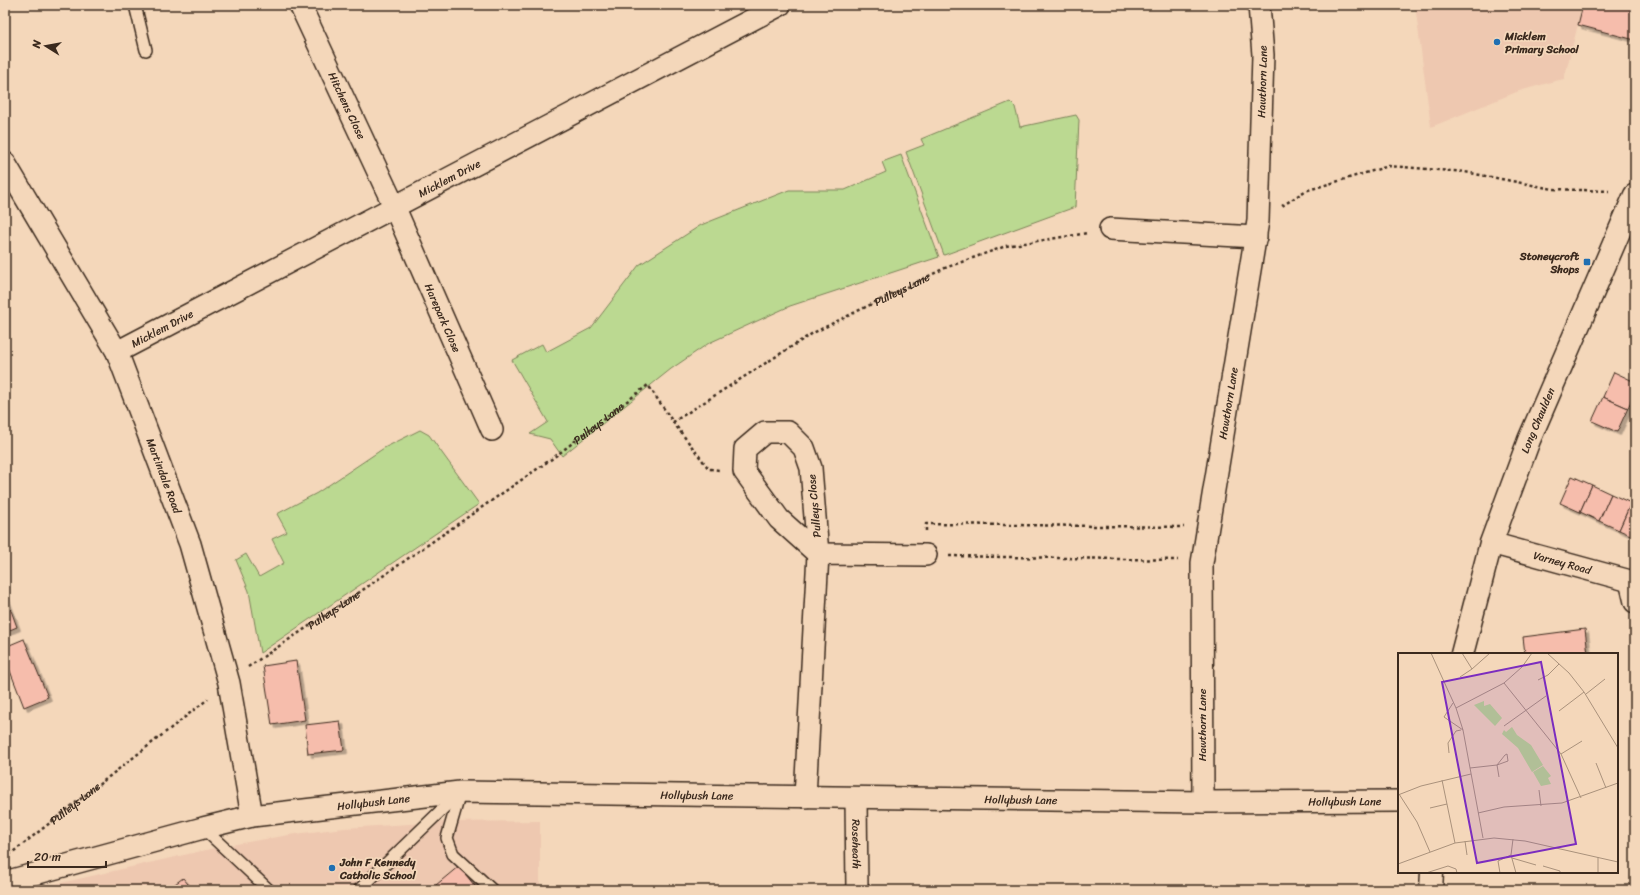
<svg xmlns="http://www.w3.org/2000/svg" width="1640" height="895" viewBox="0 0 1640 895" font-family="Sriracha,sans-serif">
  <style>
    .built { fill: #eec8b0 }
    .green { fill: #bbd991; stroke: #7b8258 }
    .building { fill: #f6bdac; stroke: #3b2a1e; filter: url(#shadow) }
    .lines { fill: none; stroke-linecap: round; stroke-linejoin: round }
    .service-casing { stroke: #3b2a1e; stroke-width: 14 }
    .minor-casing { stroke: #3b2a1e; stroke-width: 24 }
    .tertiary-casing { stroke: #3b2a1e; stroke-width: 25 }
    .path { stroke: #3b2a1e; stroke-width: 2.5; stroke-dasharray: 3 3; stroke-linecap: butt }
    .service { stroke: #f4d7ba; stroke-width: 11 }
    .minor { stroke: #f4d7ba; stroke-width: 21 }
    .tertiary { stroke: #f4d7ba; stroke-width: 22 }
    .poi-dot { fill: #1f6fb2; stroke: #f4d7ba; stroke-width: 1.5 }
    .labels { text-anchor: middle; stroke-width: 3.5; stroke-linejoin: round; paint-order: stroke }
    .poi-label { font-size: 11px; font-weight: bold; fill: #3b2a1e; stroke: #f4d7ba; text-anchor: start }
    .street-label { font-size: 11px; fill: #3b2a1e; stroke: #f4d7ba }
    .inset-road { fill: none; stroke: #aa927c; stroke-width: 1 }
    .view { fill: #7b2cbf; fill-opacity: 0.15; stroke: #7b2cbf; stroke-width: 2 }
    .inset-edge { fill: none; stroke: #3b2a1e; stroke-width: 2 }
  </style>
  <defs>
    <filter id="shadow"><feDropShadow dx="3.5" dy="3.5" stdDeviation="0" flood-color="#0004"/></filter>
  </defs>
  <rect width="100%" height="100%" fill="#f4d7ba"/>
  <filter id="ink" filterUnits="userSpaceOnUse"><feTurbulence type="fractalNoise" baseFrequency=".025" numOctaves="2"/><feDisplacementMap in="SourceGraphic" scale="8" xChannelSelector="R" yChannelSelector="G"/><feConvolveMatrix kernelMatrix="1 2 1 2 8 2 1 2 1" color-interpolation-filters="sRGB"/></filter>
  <g filter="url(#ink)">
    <g class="built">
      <path d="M 1415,5 L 1583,5 L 1564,79 L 1555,81 L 1519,91 L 1431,127 Z"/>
      <path d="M 540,821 L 540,890 L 30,890 L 219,847 L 295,834 L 344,828 L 443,822 Z"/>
    </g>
    <g class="green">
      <path d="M 1010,102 L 1015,107 L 1020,127 L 1076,115 L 1079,120 L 1075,207 L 944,255 L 906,152 L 924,145 L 921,139 Z"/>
      <path d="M 901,155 L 939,257 L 790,306 L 709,343 L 671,369 L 562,456 L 550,439 L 530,434 L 548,422 L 512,360 L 542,344 L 546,352 L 591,328 L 639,265 L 701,225 L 789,190 L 845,190 L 886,172 L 882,162 Z"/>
      <path d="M 420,430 L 429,435 L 479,504 L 260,653 L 249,591 L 236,560 L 246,554 L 259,577 L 284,563 L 272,539 L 287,532 L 277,514 L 317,493 L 384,448 Z"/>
    </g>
    <g class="building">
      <path d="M 1583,5 L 1622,5 L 1635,8 L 1635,40 L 1578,25 Z"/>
      <path d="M 1614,372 L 1635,382 L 1635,391 L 1628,408 L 1603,397 Z"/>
      <path d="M 1603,397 L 1628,408 L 1617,432 L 1592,421 Z"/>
      <path d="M 1572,476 L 1592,485 L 1580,512 L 1560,503 Z"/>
      <path d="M 1592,485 L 1611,494 L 1599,521 L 1580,512 Z"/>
      <path d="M 1611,494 L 1631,503 L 1619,530 L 1599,521 Z"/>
      <path d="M 1631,503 L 1635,505 L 1635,537 L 1619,530 Z"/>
      <path d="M 5,594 L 17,627 L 5,632 Z"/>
      <path d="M 1585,629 L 1588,654 L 1525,654 L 1523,637 Z"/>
      <path d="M 24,639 L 48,697 L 24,707 L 5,658 L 5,647 Z"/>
      <path d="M 296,661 L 305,720 L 272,725 L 263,666 Z"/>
      <path d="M 340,721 L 344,750 L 308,754 L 305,725 Z"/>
      <path d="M 459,866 L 478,890 L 430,890 Z"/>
      <path d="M 183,878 L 193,890 L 167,890 Z"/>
    </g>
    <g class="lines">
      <defs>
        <g id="service">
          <path d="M 135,5 L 146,50"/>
          <path d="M 460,793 L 447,838 L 453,854 L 492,890"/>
          <path d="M 203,828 L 269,890"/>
          <path d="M 359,890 L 458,794"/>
        </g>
        <g id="minor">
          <path id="s3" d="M 300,5 L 394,206 L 492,430"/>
          <path id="s4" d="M 5,163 L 117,352 L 190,544 L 229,683 L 252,816"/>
          <path d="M 1110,229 L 1256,237"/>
          <path id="s5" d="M 117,352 L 780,5"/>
          <path d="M 765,432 L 788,432 L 804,448 L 811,468 L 818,554 L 779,519 L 744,471 L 745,449 Z"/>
          <path id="s6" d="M 1491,543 L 1630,581 L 1635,580"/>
          <path d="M 1630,581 L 1635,602"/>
          <path d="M 805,797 L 818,554 L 926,555"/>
          <path id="s7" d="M 856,799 L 857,890"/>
          <path id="s8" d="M 1203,802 L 1202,563 L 1258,221 L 1263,55 L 1259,5"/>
          <path id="s9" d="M 5,882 L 203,828 L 252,816 L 460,792 L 1203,802 L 1399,801"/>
        </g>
        <g id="tertiary">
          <path id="s10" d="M 1462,654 L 1491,543 L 1529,440 L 1635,195"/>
          <path d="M 1431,890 L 1432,872"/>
        </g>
      </defs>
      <use href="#service" class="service-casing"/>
      <use href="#minor" class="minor-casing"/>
      <use href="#tertiary" class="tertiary-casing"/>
      <g class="path">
        <path d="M 1282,206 L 1305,191 L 1389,166 L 1465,172 L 1553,189 L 1609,191"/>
        <path d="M 673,422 L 709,469 L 720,470"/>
        <path d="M 926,531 L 926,524 L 1184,527"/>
        <path d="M 949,556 L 1178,560"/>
        <path id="s1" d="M 248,667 L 354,596 L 553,458 L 648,385 L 673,422 L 813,333 L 945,268 L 1006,246 L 1088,233"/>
        <path id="s2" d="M 9,855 L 208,699"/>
      </g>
      <use href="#service" class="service"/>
      <use href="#minor" class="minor"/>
      <use href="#tertiary" class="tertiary"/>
    </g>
  </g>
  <g class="poi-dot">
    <circle cx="1497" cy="42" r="4"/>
    <rect x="1583" y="258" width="8" height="8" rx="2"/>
    <circle cx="332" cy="868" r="4"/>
  </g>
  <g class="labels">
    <g class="poi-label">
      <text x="1505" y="40">Micklem<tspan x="1505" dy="13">Primary School</tspan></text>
      <text x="1579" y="260" text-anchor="end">Stoneycroft<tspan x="1579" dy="13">Shops</tspan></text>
      <text x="340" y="866">John F Kennedy<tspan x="340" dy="13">Catholic School</tspan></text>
    </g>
    <g class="street-label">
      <text dy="4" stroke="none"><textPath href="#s8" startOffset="725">Hawthorn Lane</textPath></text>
      <text dy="4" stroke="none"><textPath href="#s3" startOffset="111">Hitchens Close</textPath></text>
      <text dy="4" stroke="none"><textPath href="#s5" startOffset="375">Micklem Drive</textPath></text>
      <text dy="4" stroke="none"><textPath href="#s1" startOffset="799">Pulleys Lane</textPath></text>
      <text dy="4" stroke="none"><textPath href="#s3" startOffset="344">Harepark Close</textPath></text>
      <text dy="4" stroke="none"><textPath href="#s5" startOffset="51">Micklem Drive</textPath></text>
      <text dy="4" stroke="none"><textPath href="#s8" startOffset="401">Hawthorn Lane</textPath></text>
      <text dy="4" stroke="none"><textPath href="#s10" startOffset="246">Long Chaulden</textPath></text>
      <text dy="4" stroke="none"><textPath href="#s1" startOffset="427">Pulleys Lane</textPath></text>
      <text dy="4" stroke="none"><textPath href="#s4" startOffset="352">Martindale Road</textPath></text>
      <text transform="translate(814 506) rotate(-95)" y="4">Pulleys Close</text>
      <text dy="4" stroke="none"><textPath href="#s6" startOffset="74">Varney Road</textPath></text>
      <text dy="4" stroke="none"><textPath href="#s1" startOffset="103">Pulleys Lane</textPath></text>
      <text transform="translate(1202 725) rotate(-90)" y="4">Hawthorn Lane</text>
      <text dy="4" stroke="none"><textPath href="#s9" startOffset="702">Hollybush Lane</textPath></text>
      <text dy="4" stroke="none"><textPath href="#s9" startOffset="1026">Hollybush Lane</textPath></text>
      <text dy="4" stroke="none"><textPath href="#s9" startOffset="1350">Hollybush Lane</textPath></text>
      <text dy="4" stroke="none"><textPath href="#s9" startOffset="378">Hollybush Lane</textPath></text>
      <text dy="4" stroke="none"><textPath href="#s2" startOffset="84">Pulleys Lane</textPath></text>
      <text dy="4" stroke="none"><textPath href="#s7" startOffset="45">Roseheath</textPath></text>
    </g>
  </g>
  <g transform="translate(1398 653)">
    <rect width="220" height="220" fill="#f4d7ba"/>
    <path d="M 86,48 L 86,53 L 92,51 L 104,65 L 97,73 L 76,52 ZM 114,74 L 119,82 L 133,92 L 145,112 L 134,119 L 120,95 L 104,81 L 106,77 L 108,79 ZM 145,113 L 153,123 L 150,125 L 153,131 L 143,133 L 135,119 Z" fill="#bbd991"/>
    <path class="inset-road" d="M 33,0 L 58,55 L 65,77 L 85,185M 64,0 L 74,16 L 92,0M 149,0 L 171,20 L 186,39 L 220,95M 62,24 L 74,16M 140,27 L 150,22 L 161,11M 106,30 L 163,101 L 183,145M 188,41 L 207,26M 55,50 L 46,64 L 65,77M 58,55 L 106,30 L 124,14 L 134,0M 161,58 L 186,39M 106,73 L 148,43M 51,100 L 50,90 L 58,78 L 63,77M 109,101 L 110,108 L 99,112 L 107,102 ZM 163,101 L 184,88M 198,110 L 208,135M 72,115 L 99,112 L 101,124M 44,127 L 57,190M 141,137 L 143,153M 1,141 L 19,169 L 32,199M 0,142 L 23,133 L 73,121M 32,155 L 49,151M 80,160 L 106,154 L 164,150 L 220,130M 115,186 L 113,202 L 118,220M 67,188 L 69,202M 114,205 L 138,212M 0,211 L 57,190 L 96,185 L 127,188 L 220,209M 145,213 L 162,218 L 162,220M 28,220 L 50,213 L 58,216 L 59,220M 102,220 L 100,208 L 113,202M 200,220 L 200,204"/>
    <path class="view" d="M 143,9 L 178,191 L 79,210 L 44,29 Z"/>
    <rect width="220" height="220" class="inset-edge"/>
  </g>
  <rect width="1640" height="895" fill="none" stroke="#f4d7ba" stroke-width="20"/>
  <rect x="10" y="10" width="1620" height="875" fill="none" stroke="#3b2a1e" stroke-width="1.5" filter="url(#ink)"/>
  <g transform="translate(46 46) rotate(281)" stroke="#f4d7ba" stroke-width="3" paint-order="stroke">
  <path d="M0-3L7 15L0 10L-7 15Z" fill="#3b2a1e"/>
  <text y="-6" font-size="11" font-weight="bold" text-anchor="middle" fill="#3b2a1e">N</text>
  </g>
  <path d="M28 861v6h78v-6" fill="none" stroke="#3b2a1e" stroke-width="2"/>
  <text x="34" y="861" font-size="12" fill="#3b2a1e" stroke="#f4d7ba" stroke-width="3" paint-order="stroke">20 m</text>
</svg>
